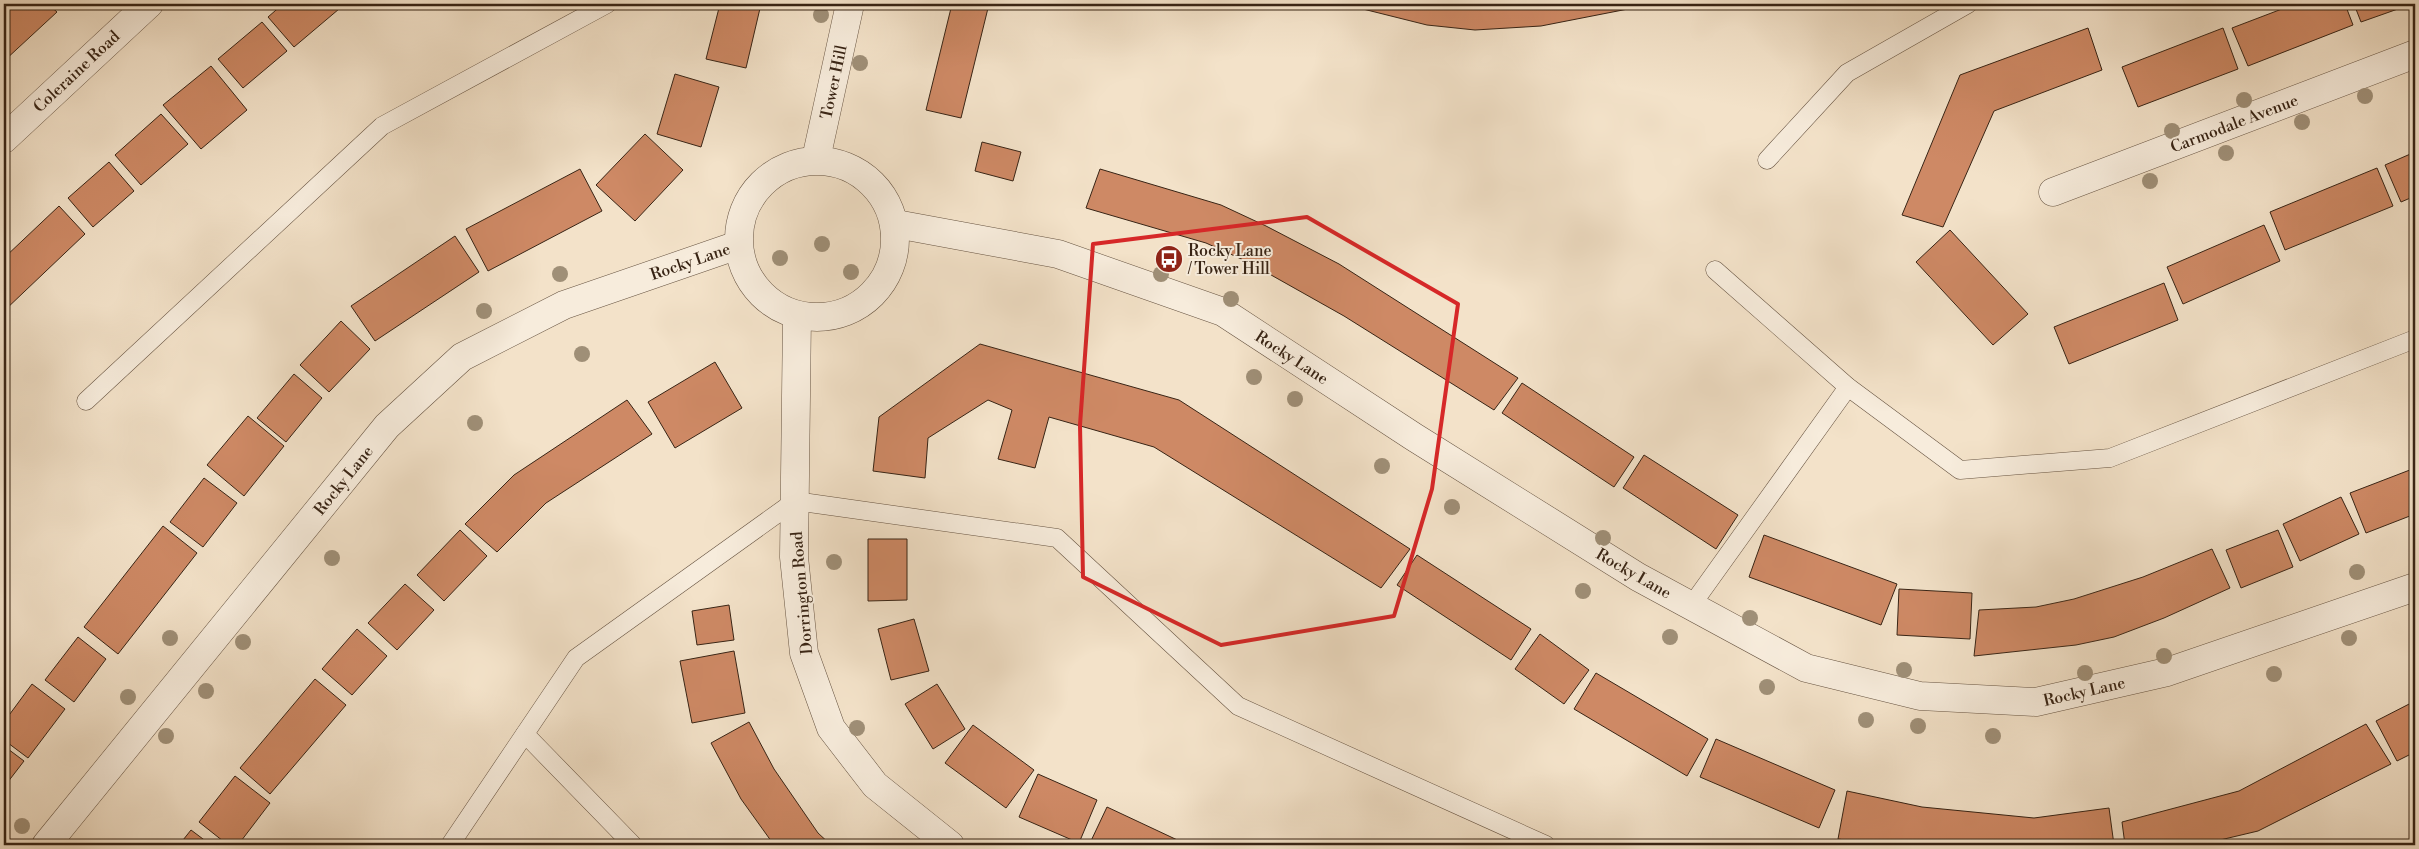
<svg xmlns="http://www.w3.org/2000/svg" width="2419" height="849" viewBox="0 0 2419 849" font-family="'Libre Bodoni',serif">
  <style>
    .building { fill: #ce8965; stroke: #382415 }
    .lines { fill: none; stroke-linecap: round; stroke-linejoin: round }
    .lane-casing { stroke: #675442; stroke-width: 19 }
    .street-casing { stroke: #675442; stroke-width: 29 }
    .path { stroke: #382415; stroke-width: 3; stroke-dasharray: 4 2.5; stroke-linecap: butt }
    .lane { stroke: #f7ecdc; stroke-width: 18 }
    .street { stroke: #f7ecdc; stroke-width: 28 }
    .tree { fill: #9f8f77 }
    .marked { fill: none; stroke: #d62828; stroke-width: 4; stroke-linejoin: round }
    .labels { text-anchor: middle; stroke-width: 4; stroke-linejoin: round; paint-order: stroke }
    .street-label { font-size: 16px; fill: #382415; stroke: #f7ecdc }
    .poi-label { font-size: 16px; fill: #382415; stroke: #f7ecdc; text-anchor: start }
  </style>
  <rect width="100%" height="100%" fill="#f3e2c9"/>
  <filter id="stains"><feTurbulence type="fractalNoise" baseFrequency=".004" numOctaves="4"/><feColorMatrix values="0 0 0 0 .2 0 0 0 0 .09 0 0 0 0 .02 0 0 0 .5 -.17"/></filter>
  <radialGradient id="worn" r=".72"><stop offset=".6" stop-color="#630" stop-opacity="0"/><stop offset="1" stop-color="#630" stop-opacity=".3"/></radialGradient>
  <g class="building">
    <path d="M 13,4 L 48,4 L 57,12 L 4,61 L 4,12 Z"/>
    <path d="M 283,4 L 334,4 L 339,9 L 294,47 L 268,17 Z"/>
    <path d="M 720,4 L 761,4 L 746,68 L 706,59 Z"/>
    <path d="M 952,4 L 989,4 L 961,118 L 926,110 Z"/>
    <path d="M 1343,4 L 1632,4 L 1633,8 L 1541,26 L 1475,30 L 1427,25 Z"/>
    <path d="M 2295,4 L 2345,4 L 2353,25 L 2248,66 L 2232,28 Z"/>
    <path d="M 2354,4 L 2412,4 L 2361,22 Z"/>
    <path d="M 262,22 L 287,51 L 243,88 L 218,59 Z"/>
    <path d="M 2088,28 L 2102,70 L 1994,111 L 1943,227 L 1902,215 L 1960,75 Z"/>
    <path d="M 2223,28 L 2238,69 L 2138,107 L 2122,67 Z"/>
    <path d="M 211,66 L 247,110 L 201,149 L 163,105 Z"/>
    <path d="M 675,74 L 719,87 L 701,147 L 657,134 Z"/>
    <path d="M 161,114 L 188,144 L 141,185 L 115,155 Z"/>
    <path d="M 645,134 L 683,170 L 635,221 L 596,185 Z"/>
    <path d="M 982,142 L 1021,152 L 1013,181 L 975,171 Z"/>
    <path d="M 2415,152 L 2415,196 L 2401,202 L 2385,165 Z"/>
    <path d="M 109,162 L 134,191 L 93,227 L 68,198 Z"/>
    <path d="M 2377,168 L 2393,206 L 2285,250 L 2270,212 Z"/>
    <path d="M 580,169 L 602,211 L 488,271 L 466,229 Z"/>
    <path d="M 1100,169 L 1221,205 L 1266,226 L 1339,264 L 1518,378 L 1494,410 L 1344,316 L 1248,262 L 1206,243 L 1086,208 Z"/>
    <path d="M 59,206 L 85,234 L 4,311 L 4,258 Z"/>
    <path d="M 2264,225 L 2280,261 L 2183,304 L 2167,267 Z"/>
    <path d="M 1950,230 L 2028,314 L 1993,345 L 1916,262 Z"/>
    <path d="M 455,236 L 479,272 L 375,341 L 351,306 Z"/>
    <path d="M 2164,283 L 2178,320 L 2069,364 L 2054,327 Z"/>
    <path d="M 341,321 L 370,349 L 329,392 L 300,365 Z"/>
    <path d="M 980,344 L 1179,400 L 1410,549 L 1381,588 L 1154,447 L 1049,417 L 1035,468 L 998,459 L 1012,410 L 988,400 L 928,438 L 925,478 L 873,471 L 879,417 Z"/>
    <path d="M 715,362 L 742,408 L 675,448 L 648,402 Z"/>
    <path d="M 294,374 L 322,398 L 286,442 L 257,418 Z"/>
    <path d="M 1522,383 L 1634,457 L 1614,487 L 1502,413 Z"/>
    <path d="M 627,400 L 652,434 L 546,503 L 497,552 L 465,524 L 514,475 Z"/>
    <path d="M 248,416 L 284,446 L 244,496 L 207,465 Z"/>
    <path d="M 1644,455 L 1738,515 L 1716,549 L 1623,488 Z"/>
    <path d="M 2415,468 L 2415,514 L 2366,533 L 2350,493 Z"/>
    <path d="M 204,478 L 237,503 L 203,547 L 170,522 Z"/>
    <path d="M 2341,497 L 2359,534 L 2300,561 L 2283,524 Z"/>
    <path d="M 163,526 L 197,553 L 118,654 L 84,627 Z"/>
    <path d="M 460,530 L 487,556 L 444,601 L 417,575 Z"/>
    <path d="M 2278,530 L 2293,567 L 2241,588 L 2226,550 Z"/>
    <path d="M 1764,535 L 1897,584 L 1881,625 L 1749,577 Z"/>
    <path d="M 868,539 L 907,539 L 907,600 L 868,601 Z"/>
    <path d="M 2212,549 L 2230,588 L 2164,618 L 2114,637 L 2076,645 L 1974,656 L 1979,610 L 2036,607 L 2074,599 L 2143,577 Z"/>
    <path d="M 1417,555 L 1531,629 L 1511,660 L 1397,585 Z"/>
    <path d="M 405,584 L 434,610 L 397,650 L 368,623 Z"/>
    <path d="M 1899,589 L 1972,593 L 1970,639 L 1897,635 Z"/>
    <path d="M 729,605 L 734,640 L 697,645 L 692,611 Z"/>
    <path d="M 914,619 L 929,671 L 891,680 L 878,629 Z"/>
    <path d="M 357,629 L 387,656 L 352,695 L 322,669 Z"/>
    <path d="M 1540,634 L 1589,670 L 1564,704 L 1515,669 Z"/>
    <path d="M 78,637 L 106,659 L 74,702 L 45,680 Z"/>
    <path d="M 734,651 L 745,713 L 692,723 L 680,661 Z"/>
    <path d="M 1596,673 L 1708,739 L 1687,776 L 1574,709 Z"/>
    <path d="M 315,679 L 346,705 L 270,794 L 240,768 Z"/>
    <path d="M 32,684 L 65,709 L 28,758 L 4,740 L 4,722 Z"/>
    <path d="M 937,684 L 965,729 L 933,749 L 905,704 Z"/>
    <path d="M 2415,701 L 2415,752 L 2397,761 L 2376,721 Z"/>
    <path d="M 749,722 L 774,769 L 818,833 L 831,845 L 774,845 L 741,799 L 711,743 Z"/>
    <path d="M 2366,724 L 2391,764 L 2258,831 L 2199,845 L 2125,845 L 2122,822 L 2239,791 Z"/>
    <path d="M 973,725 L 1034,770 L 1006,808 L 945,763 Z"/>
    <path d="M 1716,739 L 1835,790 L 1819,828 L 1700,777 Z"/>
    <path d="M 4,746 L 24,761 L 4,787 Z"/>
    <path d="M 1038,774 L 1097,800 L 1079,843 L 1019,817 Z"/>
    <path d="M 235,776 L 270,803 L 238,845 L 228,845 L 199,822 Z"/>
    <path d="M 1847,791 L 1922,807 L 2034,818 L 2109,808 L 2114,845 L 1879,845 L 1838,839 Z"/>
    <path d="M 1107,807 L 1188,845 L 1095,845 L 1090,843 Z"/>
    <path d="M 191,830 L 211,845 L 179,845 Z"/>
  </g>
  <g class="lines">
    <defs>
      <g id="lane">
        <path d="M 1767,160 L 1847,73 L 1968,4"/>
        <path d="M 1715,270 L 1848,387 L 1960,470 L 2110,458 L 2415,339"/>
        <path d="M 86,401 L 382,126 L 607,4"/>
        <path d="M 1691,606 L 1848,387"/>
        <path d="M 525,734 L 633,845"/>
        <path d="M 450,845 L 576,658 L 795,501 L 1057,538 L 1238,706 L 1546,845"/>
      </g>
      <g id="street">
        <path d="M 4,139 L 149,4"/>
        <path d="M 816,159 L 850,4"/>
        <circle cx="817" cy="239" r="78"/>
        <path d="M 2053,192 L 2415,54"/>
        <path d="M 896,224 L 1058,254 L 1223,312 L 1414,437 L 1638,577 L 1806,668 L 1920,696 L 2036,702 L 2167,672 L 2415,587"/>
        <path d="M 797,316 L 794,557 L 804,653 L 831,728 L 875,785 L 950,845"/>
        <path d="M 46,845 L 387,426 L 462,357 L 564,305 L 738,245"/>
      </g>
    </defs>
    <use href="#lane" class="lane-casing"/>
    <use href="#street" class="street-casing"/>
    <path class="path" d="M 885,845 L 890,840"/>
    <use href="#lane" class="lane"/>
    <use href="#street" class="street"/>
  </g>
  <g class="tree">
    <circle cx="821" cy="15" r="8"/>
    <circle cx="860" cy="63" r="8"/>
    <circle cx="2365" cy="96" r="8"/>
    <circle cx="2244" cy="100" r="8"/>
    <circle cx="2302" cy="122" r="8"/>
    <circle cx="2172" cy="131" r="8"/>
    <circle cx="2226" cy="153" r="8"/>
    <circle cx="2150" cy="181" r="8"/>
    <circle cx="822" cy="244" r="8"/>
    <circle cx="780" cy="258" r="8"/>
    <circle cx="851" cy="272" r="8"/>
    <circle cx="560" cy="274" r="8"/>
    <circle cx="1161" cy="274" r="8"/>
    <circle cx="1231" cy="299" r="8"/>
    <circle cx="484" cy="311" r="8"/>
    <circle cx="582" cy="354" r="8"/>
    <circle cx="1254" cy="377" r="8"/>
    <circle cx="1295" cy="399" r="8"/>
    <circle cx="475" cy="423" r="8"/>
    <circle cx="1382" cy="466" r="8"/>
    <circle cx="1452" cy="507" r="8"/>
    <circle cx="1603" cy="538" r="8"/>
    <circle cx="332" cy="558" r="8"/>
    <circle cx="834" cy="562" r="8"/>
    <circle cx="2357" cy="572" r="8"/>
    <circle cx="1583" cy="591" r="8"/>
    <circle cx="1750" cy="618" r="8"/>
    <circle cx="1670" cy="637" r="8"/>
    <circle cx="170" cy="638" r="8"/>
    <circle cx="2349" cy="638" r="8"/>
    <circle cx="243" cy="642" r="8"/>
    <circle cx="2164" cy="656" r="8"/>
    <circle cx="1904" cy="670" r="8"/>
    <circle cx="2085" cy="673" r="8"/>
    <circle cx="2274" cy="674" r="8"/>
    <circle cx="1767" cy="687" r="8"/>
    <circle cx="206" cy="691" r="8"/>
    <circle cx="128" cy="697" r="8"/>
    <circle cx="1866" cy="720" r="8"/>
    <circle cx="1918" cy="726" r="8"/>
    <circle cx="857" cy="728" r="8"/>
    <circle cx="166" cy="736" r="8"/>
    <circle cx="1993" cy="736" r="8"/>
    <circle cx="22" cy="826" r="8"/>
  </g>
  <path class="marked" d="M 1307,217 L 1458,304 L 1432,489 L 1394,616 L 1221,645 L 1083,577 L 1080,425 L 1093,244 Z"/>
  <defs>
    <symbol id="bus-disc" viewBox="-11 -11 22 22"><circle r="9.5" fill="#8f2418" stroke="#f7ecdc"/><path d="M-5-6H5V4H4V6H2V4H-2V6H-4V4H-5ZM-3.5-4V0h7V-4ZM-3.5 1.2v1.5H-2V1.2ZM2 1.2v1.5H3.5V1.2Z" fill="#fff"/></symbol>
  </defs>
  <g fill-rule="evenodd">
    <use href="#bus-disc" x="1153" y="243" width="32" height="32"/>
  </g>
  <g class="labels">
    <g class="street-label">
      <text transform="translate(76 71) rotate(-43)" y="6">Coleraine Road</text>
      <text transform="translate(833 82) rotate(-78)" y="6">Tower Hill</text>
      <text transform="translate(2234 123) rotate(-21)" y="6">Carmodale Avenue</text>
      <text transform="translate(690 261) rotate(-19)" y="6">Rocky Lane</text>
      <text transform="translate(1292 357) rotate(33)" y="6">Rocky Lane</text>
      <text transform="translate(343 480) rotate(-51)" y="6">Rocky Lane</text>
      <text transform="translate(1634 573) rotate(30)" y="6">Rocky Lane</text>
      <text transform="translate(801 593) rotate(-95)" y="6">Dorrington Road</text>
      <text transform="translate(2084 691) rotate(-13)" y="6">Rocky Lane</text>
    </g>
    <g class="poi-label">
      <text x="1188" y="256">Rocky Lane<tspan x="1188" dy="18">/ Tower Hill</tspan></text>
    </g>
  </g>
  <rect width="2419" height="849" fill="none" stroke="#f3e2c9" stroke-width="20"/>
  <rect x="5" y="5" width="2409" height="839" fill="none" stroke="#382415" stroke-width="2.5"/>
  <rect x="10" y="10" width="2399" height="829" fill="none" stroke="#382415"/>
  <rect width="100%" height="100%" filter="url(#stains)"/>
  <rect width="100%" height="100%" fill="url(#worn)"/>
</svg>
